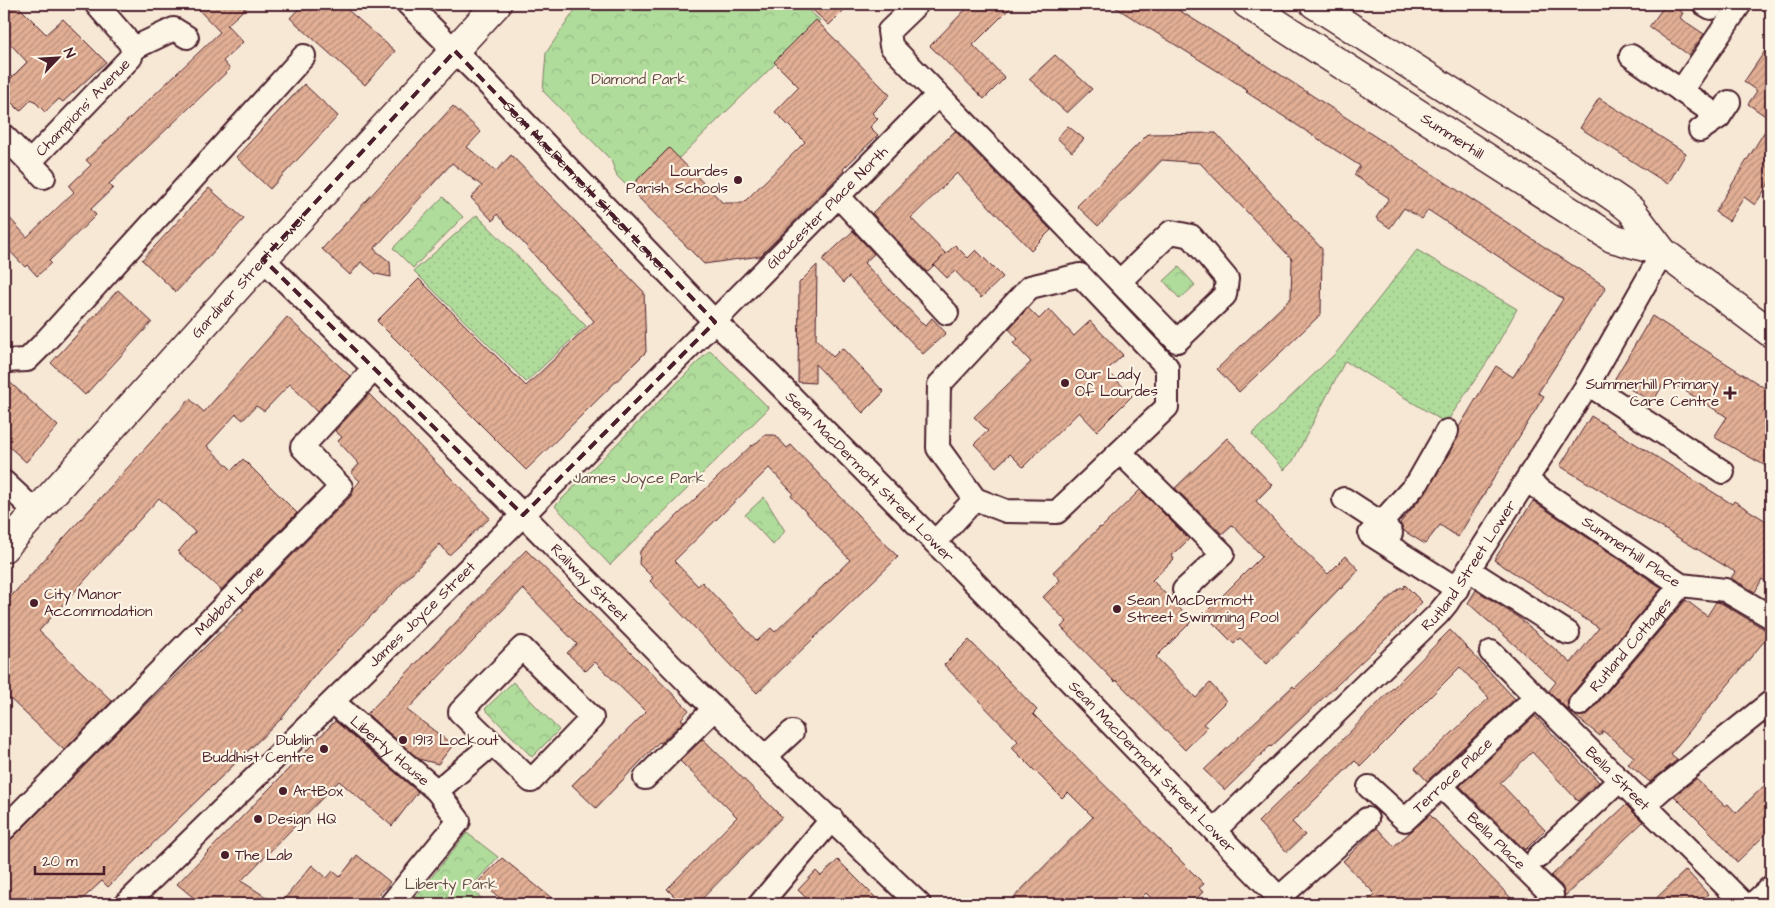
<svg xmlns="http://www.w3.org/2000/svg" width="1775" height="908" viewBox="0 0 1775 908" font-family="'Architects Daughter',sans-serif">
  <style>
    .forest { fill: url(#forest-crowns); stroke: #7c7e63 }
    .garden { fill: url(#garden-dots); stroke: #7c7e63 }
    .building { fill: url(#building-hatch); stroke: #4a1f2b; fill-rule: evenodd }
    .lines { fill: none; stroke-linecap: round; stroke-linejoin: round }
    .minor-casing { stroke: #4a1f2b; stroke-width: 26 }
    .major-casing { stroke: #4a1f2b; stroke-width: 31 }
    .minor { stroke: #fcf5e5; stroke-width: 22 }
    .major { stroke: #fcf5e5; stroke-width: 28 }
    .marked { fill: none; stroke: #4a1f2b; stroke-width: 4; stroke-dasharray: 10 6; stroke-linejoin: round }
    .poi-dot { fill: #4a1f2b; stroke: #fcf5e5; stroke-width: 2 }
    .labels { text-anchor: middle; stroke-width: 4.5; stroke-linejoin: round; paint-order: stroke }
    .park-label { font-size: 15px; fill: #634e47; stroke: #fcf5e5 }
    .street-label { font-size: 15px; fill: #4a1f2b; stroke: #fcf5e5 }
    .poi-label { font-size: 15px; fill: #4a1f2b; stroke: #fcf5e5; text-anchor: start }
  </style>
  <defs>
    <pattern id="forest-crowns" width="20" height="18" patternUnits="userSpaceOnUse" patternTransform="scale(1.25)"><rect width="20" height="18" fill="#afdc9b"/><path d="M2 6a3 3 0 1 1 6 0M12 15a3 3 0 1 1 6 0" fill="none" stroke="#98bc86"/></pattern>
    <pattern id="garden-dots" width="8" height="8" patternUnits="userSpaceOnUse" patternTransform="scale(1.25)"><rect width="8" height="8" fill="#afdc9b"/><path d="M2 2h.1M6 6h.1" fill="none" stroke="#98bc86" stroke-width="1.8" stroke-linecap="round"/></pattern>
    <pattern id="building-hatch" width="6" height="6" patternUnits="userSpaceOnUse" patternTransform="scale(1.25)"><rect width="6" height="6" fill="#e2af95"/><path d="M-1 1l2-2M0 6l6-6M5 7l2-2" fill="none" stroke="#b98e7a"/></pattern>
  </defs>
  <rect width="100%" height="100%" fill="#f7e7d5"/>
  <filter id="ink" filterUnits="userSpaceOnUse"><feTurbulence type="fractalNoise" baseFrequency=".02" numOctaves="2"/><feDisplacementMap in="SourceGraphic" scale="10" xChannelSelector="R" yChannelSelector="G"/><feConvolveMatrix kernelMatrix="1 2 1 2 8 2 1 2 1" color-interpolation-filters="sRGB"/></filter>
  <g filter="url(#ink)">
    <g class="forest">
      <path d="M 579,4 L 801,4 L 820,20 L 679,158 L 629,188 L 617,176 L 611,160 L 543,91 L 546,53 Z"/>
      <path d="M 443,197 L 463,217 L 413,268 L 393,248 Z"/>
      <path d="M 1179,267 L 1195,285 L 1180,299 L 1164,281 Z"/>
      <path d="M 710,350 L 769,408 L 610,565 L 555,506 Z"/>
      <path d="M 764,497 L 785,531 L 773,545 L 745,515 Z"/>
      <path d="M 513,682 L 559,730 L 532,757 L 485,709 Z"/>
      <path d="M 467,833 L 498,857 L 470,888 L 488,904 L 410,904 Z"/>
    </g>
    <g class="garden">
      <path d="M 477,215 L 586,326 L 526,382 L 414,271 Z"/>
      <path d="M 1417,250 L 1517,309 L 1489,359 L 1446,423 L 1345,361 L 1293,461 L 1284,470 L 1252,434 L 1337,352 Z"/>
    </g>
    <g class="building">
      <path d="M 11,4 L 16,4 L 46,34 L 63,19 L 106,62 L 63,102 L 59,99 L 45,112 L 32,99 L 20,111 L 4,95 L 4,85 L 27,62 L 4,37 L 4,11 Z"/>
      <path d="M 193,4 L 250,4 L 227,25 L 243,42 L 223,61 L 230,69 L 109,184 L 113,188 L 91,209 L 96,215 L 49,261 L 51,263 L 37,276 L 27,265 L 25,267 L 4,245 L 4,212 L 27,237 L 74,192 L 69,186 L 91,165 L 86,160 L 220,32 Z"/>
      <path d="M 303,4 L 341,4 L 395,51 L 365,85 L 290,18 Z"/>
      <path d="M 806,4 L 850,4 L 829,25 Z"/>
      <path d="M 971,4 L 1014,4 L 973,45 L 1005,78 L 984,99 L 930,46 Z"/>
      <path d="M 1110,4 L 1169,4 L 1244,51 L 1606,287 L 1538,393 L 1544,396 L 1458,537 L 1440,525 L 1425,544 L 1404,531 L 1400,523 L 1429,488 L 1458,437 L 1459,427 L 1496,366 L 1513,377 L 1563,299 L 1428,210 L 1422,219 L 1404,208 L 1390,228 L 1376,218 L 1389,198 L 1354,175 L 1360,166 L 1246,92 L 1248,90 Z"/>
      <path d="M 1666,4 L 1670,4 L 1683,13 L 1680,18 L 1704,34 L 1689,55 L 1649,27 Z"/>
      <path d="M 816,20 L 890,95 L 872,113 L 878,119 L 870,127 L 878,135 L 843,169 L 844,171 L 760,256 L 704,264 L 629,188 L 669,148 L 723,203 L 743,203 L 805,142 L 775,112 L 799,87 L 774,62 Z"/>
      <path d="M 1771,42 L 1771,120 L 1748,104 L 1757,91 L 1744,82 Z"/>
      <path d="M 1055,55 L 1092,89 L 1067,113 L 1029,79 Z"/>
      <path d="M 304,84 L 338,116 L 270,189 L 236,157 Z"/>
      <path d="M 1599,98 L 1686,153 L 1668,184 L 1580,128 Z"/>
      <path d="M 453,106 L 481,132 L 467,147 L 496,171 L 511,155 L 644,292 L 646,352 L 526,470 L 377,321 L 419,279 L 526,386 L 594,321 L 497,214 L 493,221 L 471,198 L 482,186 L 452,163 L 374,249 L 390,262 L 391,277 L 376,274 L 361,262 L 350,275 L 322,249 Z"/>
      <path d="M 1771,121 L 1771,180 L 1755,205 L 1744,197 L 1729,221 L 1715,212 Z"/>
      <path d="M 1068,126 L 1084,139 L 1072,152 L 1057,138 Z"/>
      <path d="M 955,131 L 1051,230 L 1031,250 L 957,173 L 911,218 L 946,254 L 955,245 L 968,258 L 976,250 L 1003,277 L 981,298 L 955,271 L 947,278 L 934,265 L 943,256 L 927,272 L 872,213 Z"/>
      <path d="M 1216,133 L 1322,249 L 1321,314 L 1239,392 L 1217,369 L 1291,298 L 1292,259 L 1200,163 L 1162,160 L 1098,226 L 1077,206 L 1148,134 Z"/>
      <path d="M 209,188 L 244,219 L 176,292 L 142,260 Z"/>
      <path d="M 853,231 L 874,254 L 864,263 L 925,326 L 932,318 L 946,333 L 923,354 L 849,277 L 843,283 L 822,260 Z"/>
      <path d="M 817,265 L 816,339 L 833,357 L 842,348 L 884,392 L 863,413 L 815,364 L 815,383 L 798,382 L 799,283 Z"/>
      <path d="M 118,290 L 152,322 L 85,395 L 51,363 Z"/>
      <path d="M 1028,308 L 1039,319 L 1049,309 L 1074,336 L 1090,321 L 1123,355 L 1107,370 L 1132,396 L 1097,431 L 1079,412 L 1023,467 L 1010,454 L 996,467 L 974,444 L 988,431 L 974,417 L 1031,362 L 1013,343 L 1018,339 L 1009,329 Z"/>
      <path d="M 1652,316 L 1771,392 L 1771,469 L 1714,437 L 1727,417 L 1666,379 L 1653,402 L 1614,380 Z"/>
      <path d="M 287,317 L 350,376 L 317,412 L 290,384 L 264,411 L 256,406 L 243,420 L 236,414 L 207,446 L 232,470 L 243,459 L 297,513 L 221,590 L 178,552 L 195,532 L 159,498 L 39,631 L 112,701 L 64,750 L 4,693 L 4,604 L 190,399 L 204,412 Z"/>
      <path d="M 4,377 L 58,426 L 26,462 L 4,442 Z"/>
      <path d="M 369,394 L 490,518 L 449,555 L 440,544 L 319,670 L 282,718 L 108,887 L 102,881 L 77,904 L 4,904 L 4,842 L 13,838 L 131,719 L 244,609 L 241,607 L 351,496 L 354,488 L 360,481 L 351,473 L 359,464 L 338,441 L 342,437 L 335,431 Z"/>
      <path d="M 1591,416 L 1732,504 L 1734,501 L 1771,524 L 1771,585 L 1762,579 L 1755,592 L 1731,578 L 1735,572 L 1560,466 Z"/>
      <path d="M 765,435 L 775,435 L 787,448 L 791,445 L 898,557 L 757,693 L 650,581 L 653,578 L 639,564 L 640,551 L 752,445 L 753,446 ZM 769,468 L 793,493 L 791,496 L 850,560 L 775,632 L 771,628 L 757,641 L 702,582 L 698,586 L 674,561 Z"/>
      <path d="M 1227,438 L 1272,485 L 1256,501 L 1286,533 L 1328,574 L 1346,556 L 1359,570 L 1341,589 L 1340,588 L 1267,664 L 1240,638 L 1234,644 L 1204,614 L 1262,556 L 1232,525 L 1222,534 L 1175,488 Z"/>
      <path d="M 1140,490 L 1189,539 L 1172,556 L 1174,559 L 1152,580 L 1192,621 L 1156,657 L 1196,698 L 1210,683 L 1226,701 L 1203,724 L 1207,727 L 1185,750 L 1116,680 L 1115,682 L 1061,627 L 1067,622 L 1043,597 L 1060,580 L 1053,572 L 1100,527 L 1101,528 Z"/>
      <path d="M 1533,501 L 1662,588 L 1570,696 L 1567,702 L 1569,711 L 1549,691 L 1556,682 L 1468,603 L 1476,590 L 1519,618 L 1571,663 L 1599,628 L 1494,560 Z"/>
      <path d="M 526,550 L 689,710 L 681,719 L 684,721 L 661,743 L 659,742 L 596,808 L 572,785 L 646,712 L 595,662 L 586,671 L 567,653 L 577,644 L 523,589 L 407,710 L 453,745 L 438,764 L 419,759 L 367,714 Z"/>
      <path d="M 1405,585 L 1422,602 L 1407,619 L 1271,747 L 1270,746 L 1225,790 L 1204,770 L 1293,686 L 1295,688 L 1401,587 L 1403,589 Z"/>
      <path d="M 1686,600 L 1707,616 L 1716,602 L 1721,603 L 1771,633 L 1677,746 L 1671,755 L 1677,760 L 1650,782 L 1628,764 L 1634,757 L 1603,731 L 1600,736 L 1575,716 L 1584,716 L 1590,712 Z"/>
      <path d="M 1450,630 L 1515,699 L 1427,781 L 1415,768 L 1489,698 L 1460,667 L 1361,766 L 1355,761 L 1292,822 L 1305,835 L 1287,852 L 1258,822 L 1338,744 Z"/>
      <path d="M 969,640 L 1037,710 L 1033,714 L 1204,884 L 1199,888 L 1203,892 L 1191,904 L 1157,904 L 1146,893 L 1135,904 L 1007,904 L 1093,817 L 1068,792 L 1062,798 L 1012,748 L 1018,741 L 944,665 Z"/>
      <path d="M 1535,716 L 1599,782 L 1578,801 L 1532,752 L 1500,783 L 1545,830 L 1525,850 L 1460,786 Z"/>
      <path d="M 335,721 L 418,792 L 392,826 L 339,781 L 241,881 L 277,904 L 201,904 L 177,884 Z"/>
      <path d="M 703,739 L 782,817 L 697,904 L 682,904 L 667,889 L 737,817 L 680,761 Z"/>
      <path d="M 1696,779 L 1725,806 L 1728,804 L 1736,813 L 1771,779 L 1771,829 L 1737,862 L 1713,835 L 1674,796 Z"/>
      <path d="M 1626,805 L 1643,822 L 1565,896 L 1562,886 L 1551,876 Z"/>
      <path d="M 1430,815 L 1517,904 L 1365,904 L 1375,894 L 1343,861 L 1377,828 L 1394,846 Z"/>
      <path d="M 357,855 L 390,882 L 371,904 L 280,904 L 312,865 L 327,878 L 333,871 L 340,877 Z"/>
      <path d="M 502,858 L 559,904 L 507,904 L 479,881 Z"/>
      <path d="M 838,860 L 882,904 L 812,904 L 798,890 L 816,871 L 821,876 Z"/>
      <path d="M 1686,870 L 1708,894 L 1697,904 L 1650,904 Z"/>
    </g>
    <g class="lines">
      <defs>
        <g id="minor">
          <path id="s1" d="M 408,4 L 484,80 L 715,322 L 762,367 L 974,582 L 1285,904"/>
          <path d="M 917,4 L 889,31 L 891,46 L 1177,341 L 1225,295 L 1227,279 L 1191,236 L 1171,232 L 1120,281"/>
          <path d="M 1704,4 L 1711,8"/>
          <path d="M 132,49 L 174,29 L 187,37"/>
          <path d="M 1631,56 L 1719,117"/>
          <path d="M 1681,91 L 1740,4"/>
          <path d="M 1700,130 L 1719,117 L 1729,102"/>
          <path d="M 4,136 L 44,177"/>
          <path id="s2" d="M 30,162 L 131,57 L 132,49 L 129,42 L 96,4"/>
          <path d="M 839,197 L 947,313"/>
          <path id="s3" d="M 263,259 L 523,515 L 697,692 L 919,904"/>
          <path d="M 4,361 L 27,360 L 42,345 L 304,56"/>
          <path d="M 1588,384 L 1723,472"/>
          <path d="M 1120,452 L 1223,554 L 1184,590"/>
          <path id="s4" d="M 1527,481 L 1681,585 L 1725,590 L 1771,617"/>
          <path d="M 4,482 L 36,512"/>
          <path d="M 1344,499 L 1381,523 L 1391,533"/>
          <path d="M 1381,523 L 1418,482 L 1447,431"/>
          <path d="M 1370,534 L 1457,589"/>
          <path d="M 935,542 L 975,499 L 938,448 L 939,385 L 1030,287 L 1080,275 L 1167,367 L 1167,407 L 1057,512 L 1006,511 L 975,499"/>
          <path d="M 1469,570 L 1568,633"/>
          <path d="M 522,648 L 592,718 L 531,781 L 460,712 Z"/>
          <path id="s5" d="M 1491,652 L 1744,904"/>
          <path id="s6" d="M 333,702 L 437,791 L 492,744"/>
          <path id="s7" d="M 1580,704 L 1681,585"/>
          <path d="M 765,757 L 792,732"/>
          <path d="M 645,778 L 715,708"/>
          <path id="s8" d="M 1441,786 L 1552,895"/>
          <path id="s9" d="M 1369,787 L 1405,820 L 1536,697"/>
          <path d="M 1644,805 L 1662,789 L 1771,702"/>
          <path id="s10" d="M 4,829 L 341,487 L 302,447 L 375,368"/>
          <path id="s11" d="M 1215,830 L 1438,614 L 1447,603 L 1588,384 L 1663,252"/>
          <path d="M 1538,857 L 1620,780"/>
          <path d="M 1279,898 L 1367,819"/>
          <path id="s12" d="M 126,904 L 523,515 L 938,95"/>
          <path d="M 391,904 L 459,821 L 437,791"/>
          <path d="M 760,904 L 832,819"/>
          <path d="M 1753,904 L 1771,887"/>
        </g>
        <g id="major">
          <path id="s13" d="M 1247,4 L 1612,238 L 1663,252"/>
          <path d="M 1314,4 L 1570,167 L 1621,202 L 1631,210 L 1663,252 L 1771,333"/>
          <path id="s14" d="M 4,548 L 263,259 L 497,4"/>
        </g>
      </defs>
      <use href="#minor" class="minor-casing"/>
      <use href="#major" class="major-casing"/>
      <use href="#minor" class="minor"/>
      <use href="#major" class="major"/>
    </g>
  </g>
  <path class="marked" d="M 455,51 L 715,322 L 523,515 L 263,259 Z"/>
  <g class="poi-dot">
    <circle cx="738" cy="180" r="5"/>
    <circle cx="1065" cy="383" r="5"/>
    <path d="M1727.5 385.5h5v5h5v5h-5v5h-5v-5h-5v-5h5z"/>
    <circle cx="34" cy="603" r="5"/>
    <circle cx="1117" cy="609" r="5"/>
    <circle cx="403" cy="740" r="5"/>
    <circle cx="324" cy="749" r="5"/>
    <circle cx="283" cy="791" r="5"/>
    <circle cx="258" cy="819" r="5"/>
    <circle cx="225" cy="855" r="5"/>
  </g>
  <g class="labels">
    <g class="park-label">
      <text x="639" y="84">Diamond Park</text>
      <text x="639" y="483">James Joyce Park</text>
      <text x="451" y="889">Liberty Park</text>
    </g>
    <g class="street-label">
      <text dy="5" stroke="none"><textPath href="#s2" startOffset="76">Champions' Avenue</textPath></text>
      <text dy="5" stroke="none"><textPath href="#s13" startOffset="244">Summerhill</textPath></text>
      <text dy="5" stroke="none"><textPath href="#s1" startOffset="256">Sean MacDermott Street Lower</textPath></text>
      <text dy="5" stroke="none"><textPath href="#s12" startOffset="988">Gloucester Place North</textPath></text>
      <text dy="5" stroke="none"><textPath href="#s14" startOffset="368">Gardiner Street Lower</textPath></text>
      <text dy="5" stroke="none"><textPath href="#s1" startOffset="661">Sean MacDermott Street Lower</textPath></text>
      <text dy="5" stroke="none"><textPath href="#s4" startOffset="126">Summerhill Place</textPath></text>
      <text dy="5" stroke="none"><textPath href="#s11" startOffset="368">Rutland Street Lower</textPath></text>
      <text dy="5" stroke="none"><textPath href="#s3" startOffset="460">Railway Street</textPath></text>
      <text dy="5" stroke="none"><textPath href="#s10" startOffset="321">Mabbot Lane</textPath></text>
      <text dy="5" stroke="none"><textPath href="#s12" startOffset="414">James Joyce Street</textPath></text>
      <text dy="5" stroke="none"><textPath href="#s7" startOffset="78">Rutland Cottages</textPath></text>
      <text dy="5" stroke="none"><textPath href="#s6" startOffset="75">Liberty House</textPath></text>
      <text dy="5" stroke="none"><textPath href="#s1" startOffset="1066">Sean MacDermott Street Lower</textPath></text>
      <text dy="5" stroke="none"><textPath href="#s9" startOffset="114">Terrace Place</textPath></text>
      <text dy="5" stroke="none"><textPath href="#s5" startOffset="179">Bella Street</textPath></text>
      <text dy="5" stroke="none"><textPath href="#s8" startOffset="78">Bella Place</textPath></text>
    </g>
    <g class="poi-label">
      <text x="728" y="176" text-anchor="end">Lourdes<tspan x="728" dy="17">Parish Schools</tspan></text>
      <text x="1075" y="379">Our Lady<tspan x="1075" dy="17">Of Lourdes</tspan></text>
      <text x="1719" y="389" text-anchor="end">Summerhill Primary<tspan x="1719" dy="17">Care Centre</tspan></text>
      <text x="44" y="599">City Manor<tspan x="44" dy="17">Accommodation</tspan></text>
      <text x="1127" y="605">Sean MacDermott<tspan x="1127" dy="17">Street Swimming Pool</tspan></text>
      <text x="314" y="745" text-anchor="end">Dublin<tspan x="314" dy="17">Buddhist Centre</tspan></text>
      <text x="413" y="745">1913 Lockout</text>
      <text x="293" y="796">ArtBox</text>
      <text x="268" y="824">Design HQ</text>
      <text x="235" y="860">The Lab</text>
    </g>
  </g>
  <rect width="1775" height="908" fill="none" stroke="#fcf5e5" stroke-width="20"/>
  <rect x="10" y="10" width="1755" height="888" fill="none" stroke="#4a1f2b" stroke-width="2" filter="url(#ink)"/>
  <g transform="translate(58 58) rotate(65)" stroke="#fcf5e5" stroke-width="4" paint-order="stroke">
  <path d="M0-4L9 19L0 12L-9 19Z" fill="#4a1f2b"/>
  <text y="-8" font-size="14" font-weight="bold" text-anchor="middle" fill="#4a1f2b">N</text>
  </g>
  <path d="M35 866v8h69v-8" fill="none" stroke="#4a1f2b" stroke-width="2.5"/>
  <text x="42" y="866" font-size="15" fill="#4a1f2b" stroke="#fcf5e5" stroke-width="4" paint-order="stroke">20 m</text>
</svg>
